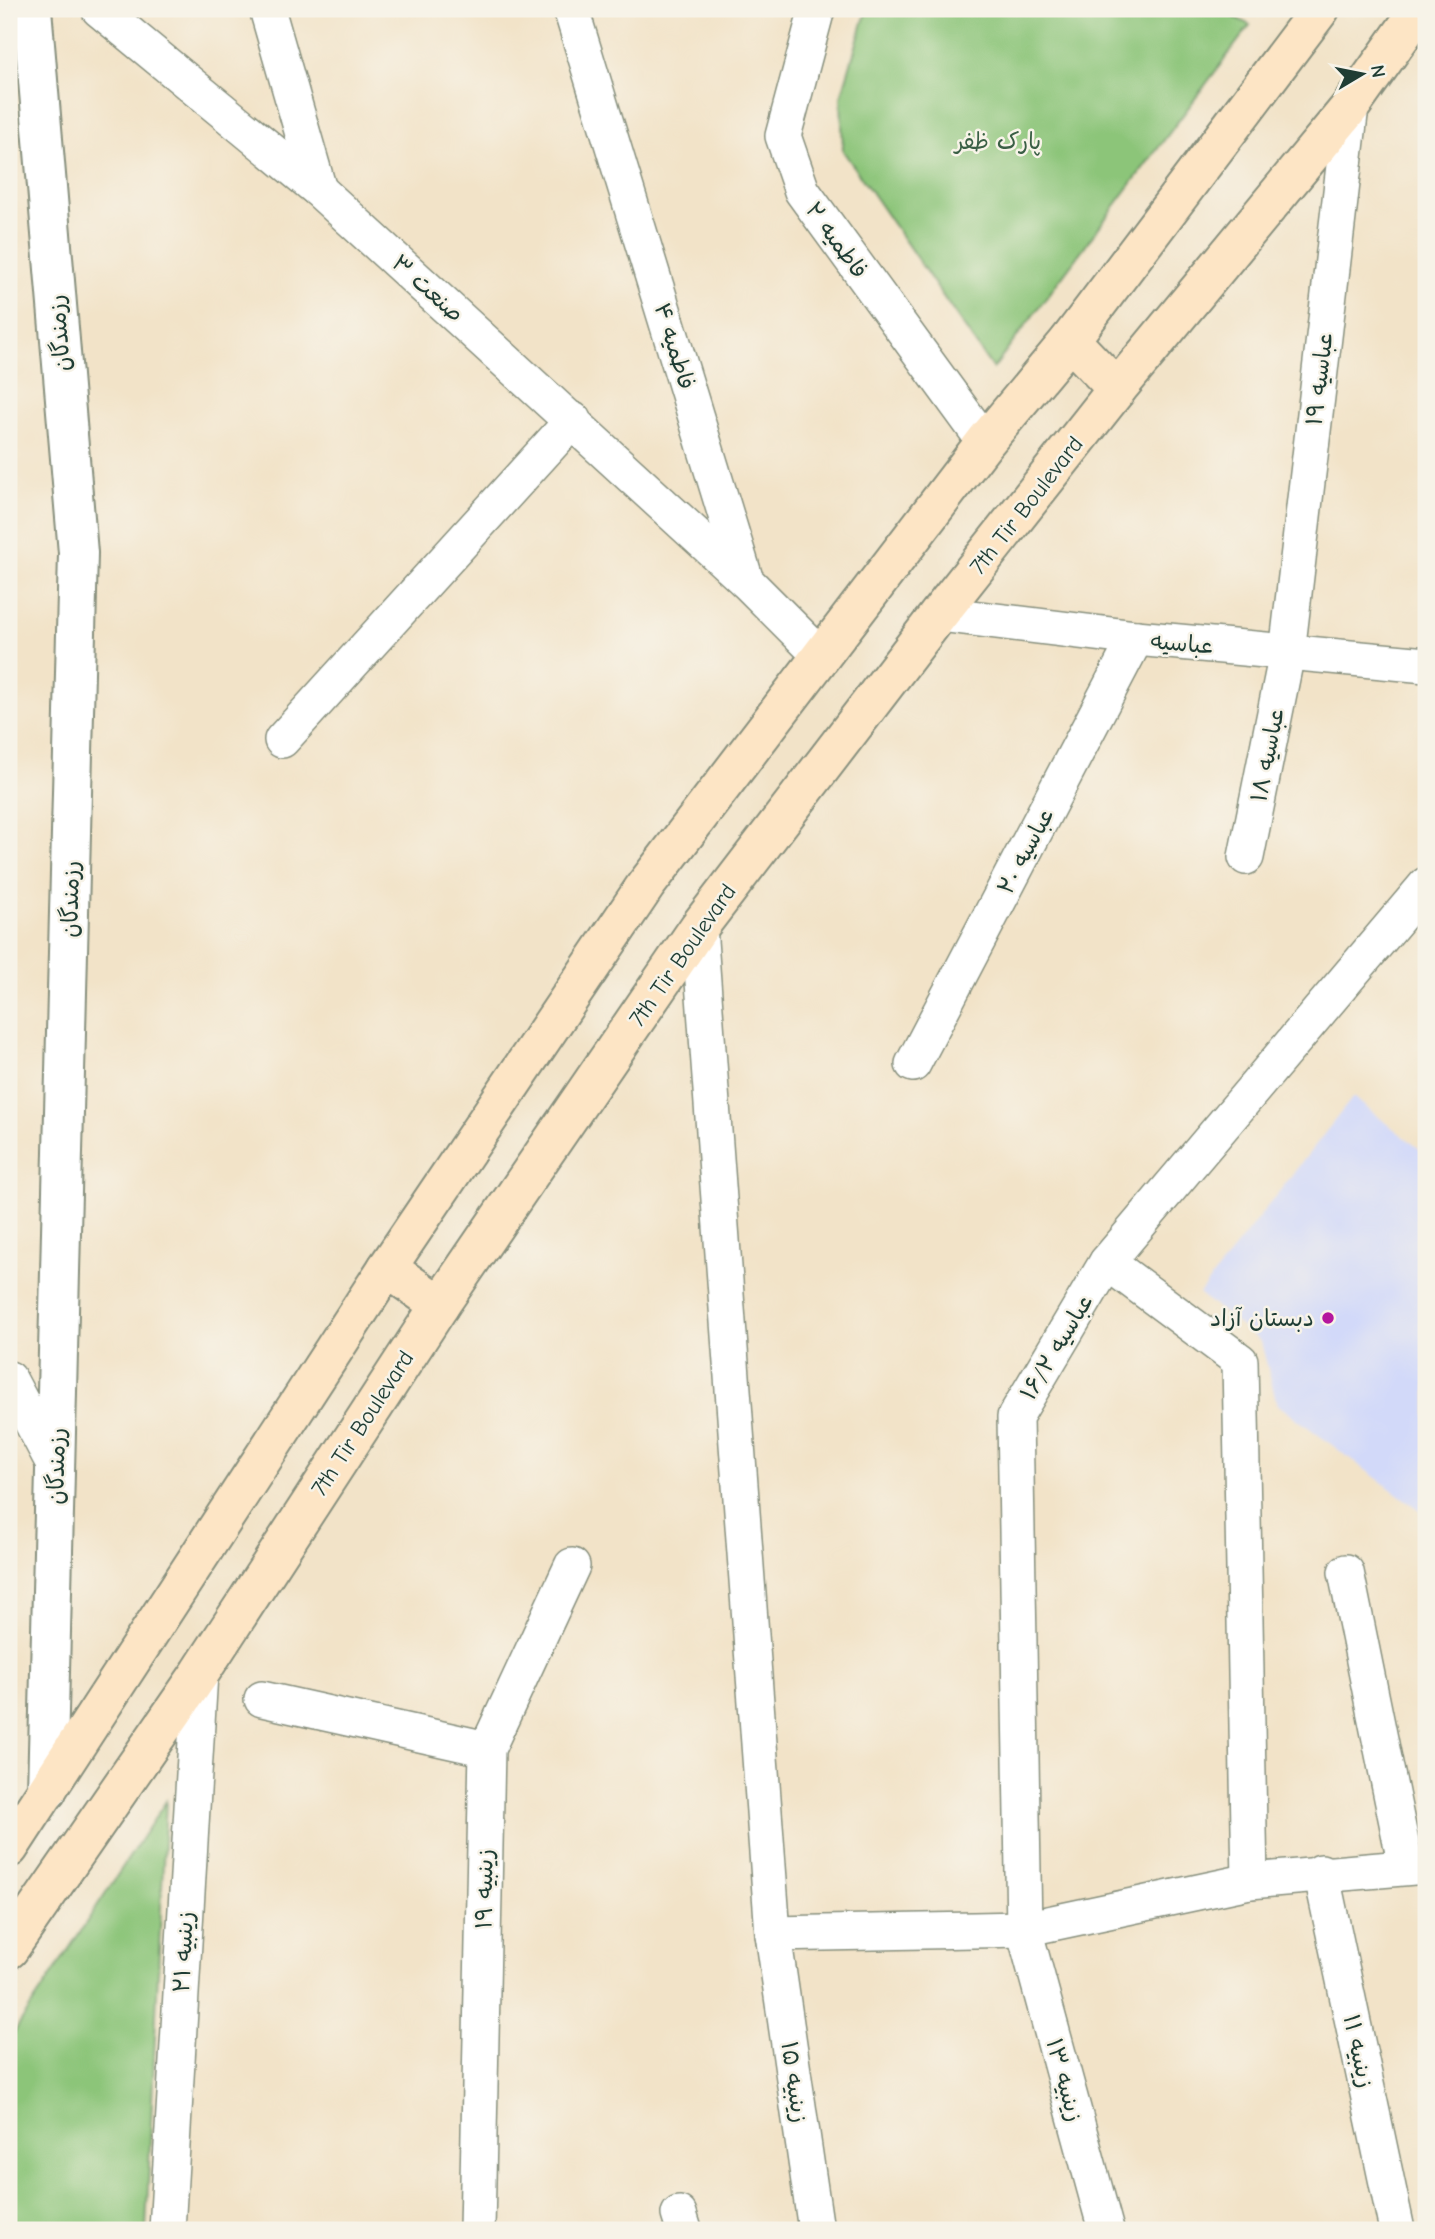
<svg xmlns="http://www.w3.org/2000/svg" width="1435" height="2239" viewBox="0 0 1435 2239" font-family="'Comic Neue','Playpen Sans Arabic',sans-serif">
  <style>
    .built { fill: #d2d9f9 }
    .green { fill: #8cc579; stroke: #568156; stroke-width: 2 }
    .lines { fill: none; stroke-linecap: round; stroke-linejoin: round }
    .minor-casing { stroke: #88907e; stroke-width: 38 }
    .tertiary-casing { stroke: #88907e; stroke-width: 42 }
    .secondary-casing { stroke: #88907e; stroke-width: 42 }
    .minor { stroke: #fff; stroke-width: 35 }
    .tertiary { stroke: #fff; stroke-width: 38 }
    .secondary { stroke: #fde5c5; stroke-width: 38 }
    .poi-dot { fill: #b5179e; stroke: #f7f3e8; stroke-width: 2.5 }
    .labels { text-anchor: middle; stroke-width: 5; stroke-linejoin: round; paint-order: stroke }
    .park-label { font-size: 23px; fill: #3a5f45; stroke: #f7f3e8 }
    .street-label { font-size: 23px; fill: #1f3d34; stroke: #f7f3e8 }
    .poi-label { font-size: 23px; fill: #1f3d34; stroke: #f7f3e8; text-anchor: end }
  </style>
  <rect width="100%" height="100%" fill="#f7f3e8"/>
  <filter id="ink" filterUnits="userSpaceOnUse"><feTurbulence type="fractalNoise" baseFrequency=".0143" numOctaves="2"/><feDisplacementMap in="SourceGraphic" scale="14" xChannelSelector="R" yChannelSelector="G"/><feConvolveMatrix kernelMatrix="1 2 1 2 8 2 1 2 1" color-interpolation-filters="sRGB"/></filter>
  <filter id="wash" filterUnits="userSpaceOnUse"><feTurbulence type="fractalNoise" baseFrequency=".00686" numOctaves="4" result="noise"/><feDisplacementMap in="SourceGraphic" scale="28" xChannelSelector="R" yChannelSelector="G"/><feGaussianBlur stdDeviation="1.57" result="paint"/><feColorMatrix in="noise" values="0 0 0 0 0 0 0 0 0 0 0 0 0 0 0 0 0 1.4 0 .05"/><feComposite in="paint" operator="in"/></filter>
  <g filter="url(#wash)">
    <rect width="100%" height="100%" fill="#f2e3c8"/>
    <path class="built" d="M 1353,1097 L 1426,1154 L 1426,1515 L 1277,1404 L 1261,1342 L 1199,1294 Z"/>
    <g class="green">
      <path d="M 867,9 L 1219,9 L 1250,25 L 993,369 L 843,151 L 841,97 Z"/>
      <path d="M 166,1801 L 146,2230 L 9,2230 L 9,2040 Z"/>
    </g>
  </g>
  <g filter="url(#ink)">
    <g class="lines">
      <defs>
        <g id="minor">
          <path d="M 99,9 L 319,190 L 746,581"/>
          <path d="M 267,9 L 319,190"/>
          <path d="M 571,9 L 746,581 L 822,657"/>
          <path d="M 817,9 L 783,136 L 802,191 L 985,442"/>
          <path d="M 939,614 L 1136,638 L 1426,665"/>
          <path d="M 282,740 L 573,420"/>
          <path d="M 1246,857 L 1287,653 L 1351,106"/>
          <path d="M 699,927 L 773,1934 L 816,2230"/>
          <path d="M 913,1064 L 1136,638"/>
          <path d="M 1107,1262 L 1240,1361 L 1250,1881"/>
          <path d="M 9,1379 L 56,1468"/>
          <path d="M 1346,1572 L 1406,1867"/>
          <path d="M 262,1699 L 487,1749"/>
          <path d="M 1321,1872 L 1397,2230"/>
          <path d="M 773,1934 L 1024,1929 L 1250,1881 L 1426,1866"/>
          <path d="M 679,2214 L 684,2230"/>
          <path d="M 167,2230 L 200,1673"/>
          <path d="M 477,2230 L 487,1749 L 572,1566"/>
          <path d="M 1106,2230 L 1024,1929 L 1015,1417 L 1107,1262 L 1426,885"/>
        </g>
        <path id="tertiary" d="M 32,9 L 78,553 L 47,1791"/>
        <g id="secondary">
          <path d="M 1070,340 L 1117,389"/>
          <path d="M 387,1268 L 440,1305"/>
          <path d="M 9,1848 L 387,1268 L 646,885 L 985,442 L 1070,340 L 1320,9"/>
          <path d="M 9,1949 L 200,1673 L 440,1305 L 699,927 L 939,614 L 1117,389 L 1351,106 L 1420,9"/>
        </g>
      </defs>
      <use href="#minor" class="minor-casing"/>
      <use href="#tertiary" class="tertiary-casing"/>
      <use href="#secondary" class="secondary-casing"/>
      <use href="#minor" class="minor"/>
      <use href="#tertiary" class="tertiary"/>
      <use href="#secondary" class="secondary"/>
    </g>
  </g>
  <circle class="poi-dot" cx="1328" cy="1318" r="7"/>
  <g class="labels">
    <g class="park-label">
      <text x="998" y="149">پارک ظفر</text>
    </g>
    <g class="street-label">
      <text transform="translate(837 240) rotate(54)" y="8">فاطمیه ۲</text>
      <text transform="translate(428 288) rotate(42)" y="8">صنعت ۳</text>
      <text transform="translate(59 333) rotate(-95)" y="8">رزمندگان</text>
      <text transform="translate(675 346) rotate(73)" y="8">فاطمیه ۴</text>
      <text transform="translate(1319 379) rotate(-83)" y="8">عباسیه ۱۹</text>
      <text transform="translate(1026 505) rotate(-52)" y="8">7th Tir Boulevard</text>
      <text transform="translate(1182 643) rotate(5)" y="8">عباسیه</text>
      <text transform="translate(1267 755) rotate(-79)" y="8">عباسیه ۱۸</text>
      <text transform="translate(1025 851) rotate(-62)" y="8">عباسیه ۲۰</text>
      <text transform="translate(70 899) rotate(-89)" y="8">رزمندگان</text>
      <text transform="translate(682 955) rotate(-55)" y="8">7th Tir Boulevard</text>
      <text transform="translate(1056 1347) rotate(-59)" y="8">عباسیه ۱۶/۲</text>
      <text transform="translate(362 1423) rotate(-57)" y="8">7th Tir Boulevard</text>
      <text transform="translate(56 1466) rotate(-89)" y="8">رزمندگان</text>
      <text transform="translate(484 1889) rotate(-89)" y="8">زینبیه ۱۹</text>
      <text transform="translate(183 1952) rotate(-87)" y="8">زینبیه ۲۱</text>
      <text transform="translate(1359 2051) rotate(78)" y="8">زینبیه ۱۱</text>
      <text transform="translate(1065 2080) rotate(75)" y="8">زینبیه ۱۳</text>
      <text transform="translate(795 2082) rotate(82)" y="8">زینبیه ۱۵</text>
    </g>
    <g class="poi-label">
      <text x="1314" y="1326">دبستان آزاد</text>
    </g>
  </g>
  <rect width="1435" height="2239" fill="none" stroke="#f7f3e8" stroke-width="35"/>
  <g transform="translate(1362 74) rotate(80)" stroke="#f7f3e8" stroke-width="5" paint-order="stroke">
  <path d="M0-5L12 26L0 18L-12 26Z" fill="#1f3d34"/>
  <text y="-10" font-size="19" font-weight="bold" text-anchor="middle" fill="#1f3d34">N</text>
  </g>
</svg>
